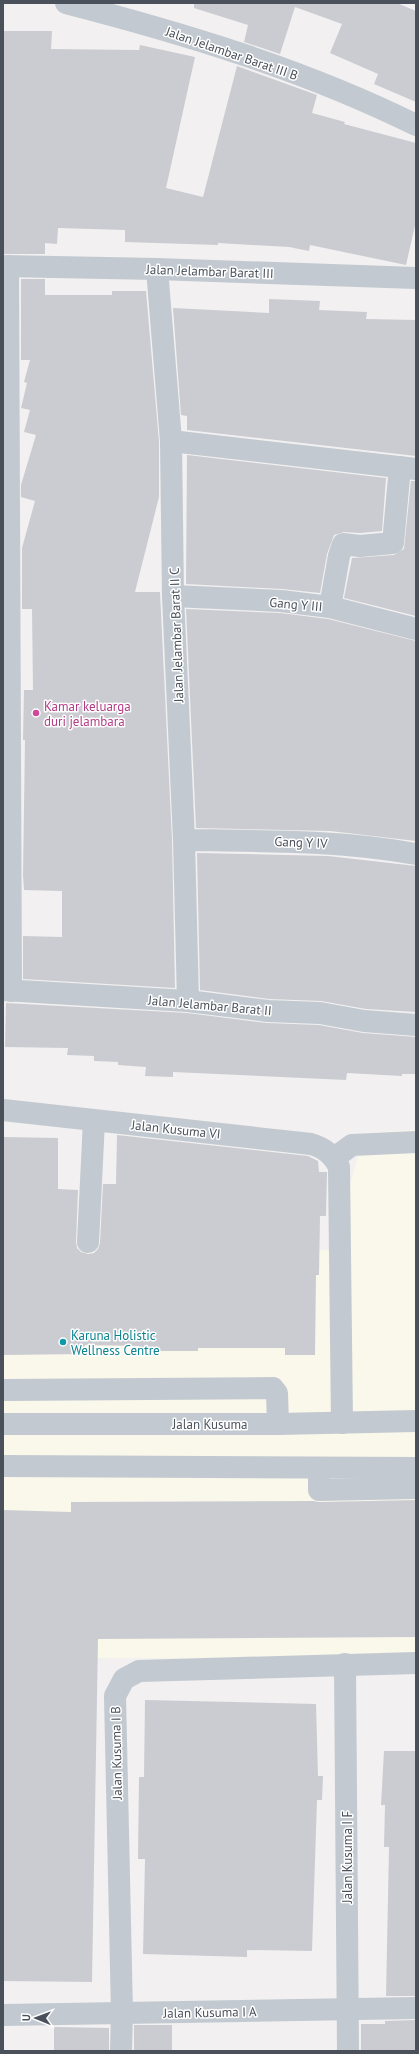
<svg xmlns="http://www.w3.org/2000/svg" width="419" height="2054" viewBox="0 0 419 2054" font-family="'PT Sans',sans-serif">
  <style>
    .commercial { fill: #faf7eb }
    .building { fill: #cbccd1 }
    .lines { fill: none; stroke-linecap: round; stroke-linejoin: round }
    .minor { stroke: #c2c9d0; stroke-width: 22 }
    .hotel-dot { fill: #d1479c; stroke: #fff; stroke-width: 1.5 }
    .culture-dot { fill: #0f9aa8; stroke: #fff; stroke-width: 1.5 }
    .labels { text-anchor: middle; stroke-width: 3; stroke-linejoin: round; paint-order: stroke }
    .street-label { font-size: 13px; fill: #4a515b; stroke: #fff }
    .hotel-label { font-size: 13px; fill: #b23c85; stroke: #fff; text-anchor: start }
    .culture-label { font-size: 13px; fill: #0d838f; stroke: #fff; text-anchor: start }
  </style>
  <rect width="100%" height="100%" fill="#f2f0f0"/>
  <path class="commercial" d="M 416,1130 L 416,1659 L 82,1658 L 3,1593 L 3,1253 L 331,1250 L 365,1133 Z"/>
  <g class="building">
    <path d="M 194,3 L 397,3 L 416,11 L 416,102 L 374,84 L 378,74 L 330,53 L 342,24 L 295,7 L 280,54 L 244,42 L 248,25 L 194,8 Z"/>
    <path d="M 3,31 L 52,31 L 51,49 L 139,50 L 140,45 L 195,57 L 166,188 L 203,197 L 237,66 L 317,95 L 312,113 L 345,122 L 344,124 L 416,143 L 416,221 L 406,265 L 310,245 L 309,251 L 289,247 L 218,243 L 218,245 L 125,242 L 125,230 L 58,228 L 57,244 L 45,243 L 45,254 L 3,254 Z"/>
    <path d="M 21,279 L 45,279 L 45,295 L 112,295 L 112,291 L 146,291 L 159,442 L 159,497 L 135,592 L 160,592 L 172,840 L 175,988 L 23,979 L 23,936 L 62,937 L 62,891 L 24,890 L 23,876 L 25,740 L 23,740 L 24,690 L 33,690 L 32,609 L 22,609 L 22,548 L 35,501 L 21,497 L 21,485 L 36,435 L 24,432 L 30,410 L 21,408 L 27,383 L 24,382 L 30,360 L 21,360 Z"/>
    <path d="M 269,299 L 320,301 L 319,310 L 367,312 L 366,319 L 416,320 L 416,456 L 187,430 L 187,416 L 181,415 L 173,308 L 269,313 Z"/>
    <path d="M 187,455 L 386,478 L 382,531 L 360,533 L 344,532 L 334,535 L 327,554 L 320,593 L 282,589 L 186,584 Z"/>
    <path d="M 411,481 L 416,481 L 416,616 L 344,598 L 352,558 L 394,555 L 404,549 Z"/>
    <path d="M 186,609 L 280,613 L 328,619 L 416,641 L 416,841 L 330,831 L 196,828 Z"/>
    <path d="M 197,853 L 328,856 L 416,866 L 416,1012 L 366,1009 L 321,1001 L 269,999 L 200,990 Z"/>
    <path d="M 6,1003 L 187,1013 L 267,1023 L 319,1025 L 363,1033 L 416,1037 L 416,1074 L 402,1074 L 402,1076 L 347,1073 L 346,1080 L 173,1072 L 173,1077 L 145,1076 L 146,1067 L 118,1065 L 118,1062 L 94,1061 L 94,1056 L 67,1055 L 68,1048 L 5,1047 Z"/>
    <path d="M 117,1135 L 308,1156 L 318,1161 L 319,1172 L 327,1172 L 326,1216 L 320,1216 L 319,1275 L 316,1275 L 315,1355 L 285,1355 L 285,1348 L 198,1348 L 198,1351 L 139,1351 L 139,1346 L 85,1345 L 85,1354 L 3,1355 L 3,1137 L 58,1138 L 58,1189 L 78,1190 L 76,1242 L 77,1248 L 81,1252 L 88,1254 L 94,1253 L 98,1249 L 100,1243 L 103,1184 L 116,1184 Z"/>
    <path d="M 416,1500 L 416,1637 L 98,1639 L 92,1982 L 3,1981 L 3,1510 L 71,1512 L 71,1502 L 313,1501 L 319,1502 Z"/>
    <path d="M 145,1700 L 316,1704 L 318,1776 L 323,1776 L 322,1800 L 317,1800 L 312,1951 L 247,1950 L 247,1957 L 143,1954 L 145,1859 L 138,1859 L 139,1777 L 144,1777 Z"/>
    <path d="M 384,1751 L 416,1751 L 416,1996 L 386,1996 L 389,1847 L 384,1847 L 385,1805 L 381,1805 Z"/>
    <path d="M 416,2020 L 416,2051 L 361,2051 L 361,2024 L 385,2024 L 385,2021 Z"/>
    <rect x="134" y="2025" width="38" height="26"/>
    <path d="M 54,2027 L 109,2028 L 109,2051 L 54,2051 Z"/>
  </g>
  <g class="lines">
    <g class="minor">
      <path d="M 66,3 C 186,34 305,70 416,125"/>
      <path d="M 3,266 L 157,269 L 416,278"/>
      <path d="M 8,266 L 11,991"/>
      <path d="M 157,269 L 171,441 L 173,596 L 184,840 L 188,1001"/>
      <path d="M 171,441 L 416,469"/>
      <path d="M 173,596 L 281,601 L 330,607 L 416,629"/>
      <path d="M 330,607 L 339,556 L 343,544 L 360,546 L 393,543 L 400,467"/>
      <path d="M 184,840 C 262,841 339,840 416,854"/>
      <path d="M 3,990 L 188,1001 L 268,1011 L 320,1013 L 364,1021 L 416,1025"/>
      <path d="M 3,1110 L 311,1144 C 325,1148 333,1155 339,1167 L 342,1423"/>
      <path d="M 334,1158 L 352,1145 L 416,1142"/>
      <path d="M 88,1242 L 94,1121"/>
      <path d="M 3,1390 L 273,1388 L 277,1393 L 278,1424"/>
      <path d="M 3,1424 L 278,1424 L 416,1421"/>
      <path d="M 3,1466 L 416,1468"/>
      <path d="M 319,1468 L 319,1490 L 416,1488"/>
      <path d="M 345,1664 L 348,2051"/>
      <path d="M 3,2015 L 416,2008"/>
      <path d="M 121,2051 L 122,2013 L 115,1696 L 124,1679 L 139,1671 L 416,1663"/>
    </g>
  </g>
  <circle class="hotel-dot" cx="36" cy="713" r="4"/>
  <circle class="culture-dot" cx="63" cy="1342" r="4"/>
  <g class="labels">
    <g class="street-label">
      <text transform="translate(232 53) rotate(19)" y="5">Jalan Jelambar Barat III B</text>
      <text transform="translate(210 271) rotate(2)" y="5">Jalan Jelambar Barat III</text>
      <text transform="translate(296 604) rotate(5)" y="5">Gang Y III</text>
      <text transform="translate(176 635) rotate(-92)" y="5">Jalan Jelambar Barat II C</text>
      <text transform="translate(301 842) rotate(2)" y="5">Gang Y IV</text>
      <text transform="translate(210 1005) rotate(5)" y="5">Jalan Jelambar Barat II</text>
      <text transform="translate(176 1129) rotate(6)" y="5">Jalan Kusuma VI</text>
      <text x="210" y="1429">Jalan Kusuma</text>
      <text transform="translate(116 1753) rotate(-91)" y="5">Jalan Kusuma I B</text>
      <text transform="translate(347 1857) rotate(-90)" y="5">Jalan Kusuma I F</text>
      <text transform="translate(210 2012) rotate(-1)" y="5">Jalan Kusuma I A</text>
    </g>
    <g class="hotel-label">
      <text x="44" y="711">Kamar keluarga<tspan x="44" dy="15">duri jelambara</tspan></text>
    </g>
    <g class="culture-label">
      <text x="71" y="1340">Karuna Holistic<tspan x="71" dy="15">Wellness Centre</tspan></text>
    </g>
  </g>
  <rect width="419" height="2054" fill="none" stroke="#4a515b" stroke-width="8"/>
  <g transform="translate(36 2018) rotate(271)" stroke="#ffffff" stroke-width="3" paint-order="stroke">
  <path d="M0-3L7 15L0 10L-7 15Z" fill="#4a515b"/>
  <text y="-6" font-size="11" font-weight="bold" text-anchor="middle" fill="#4a515b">U</text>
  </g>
</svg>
